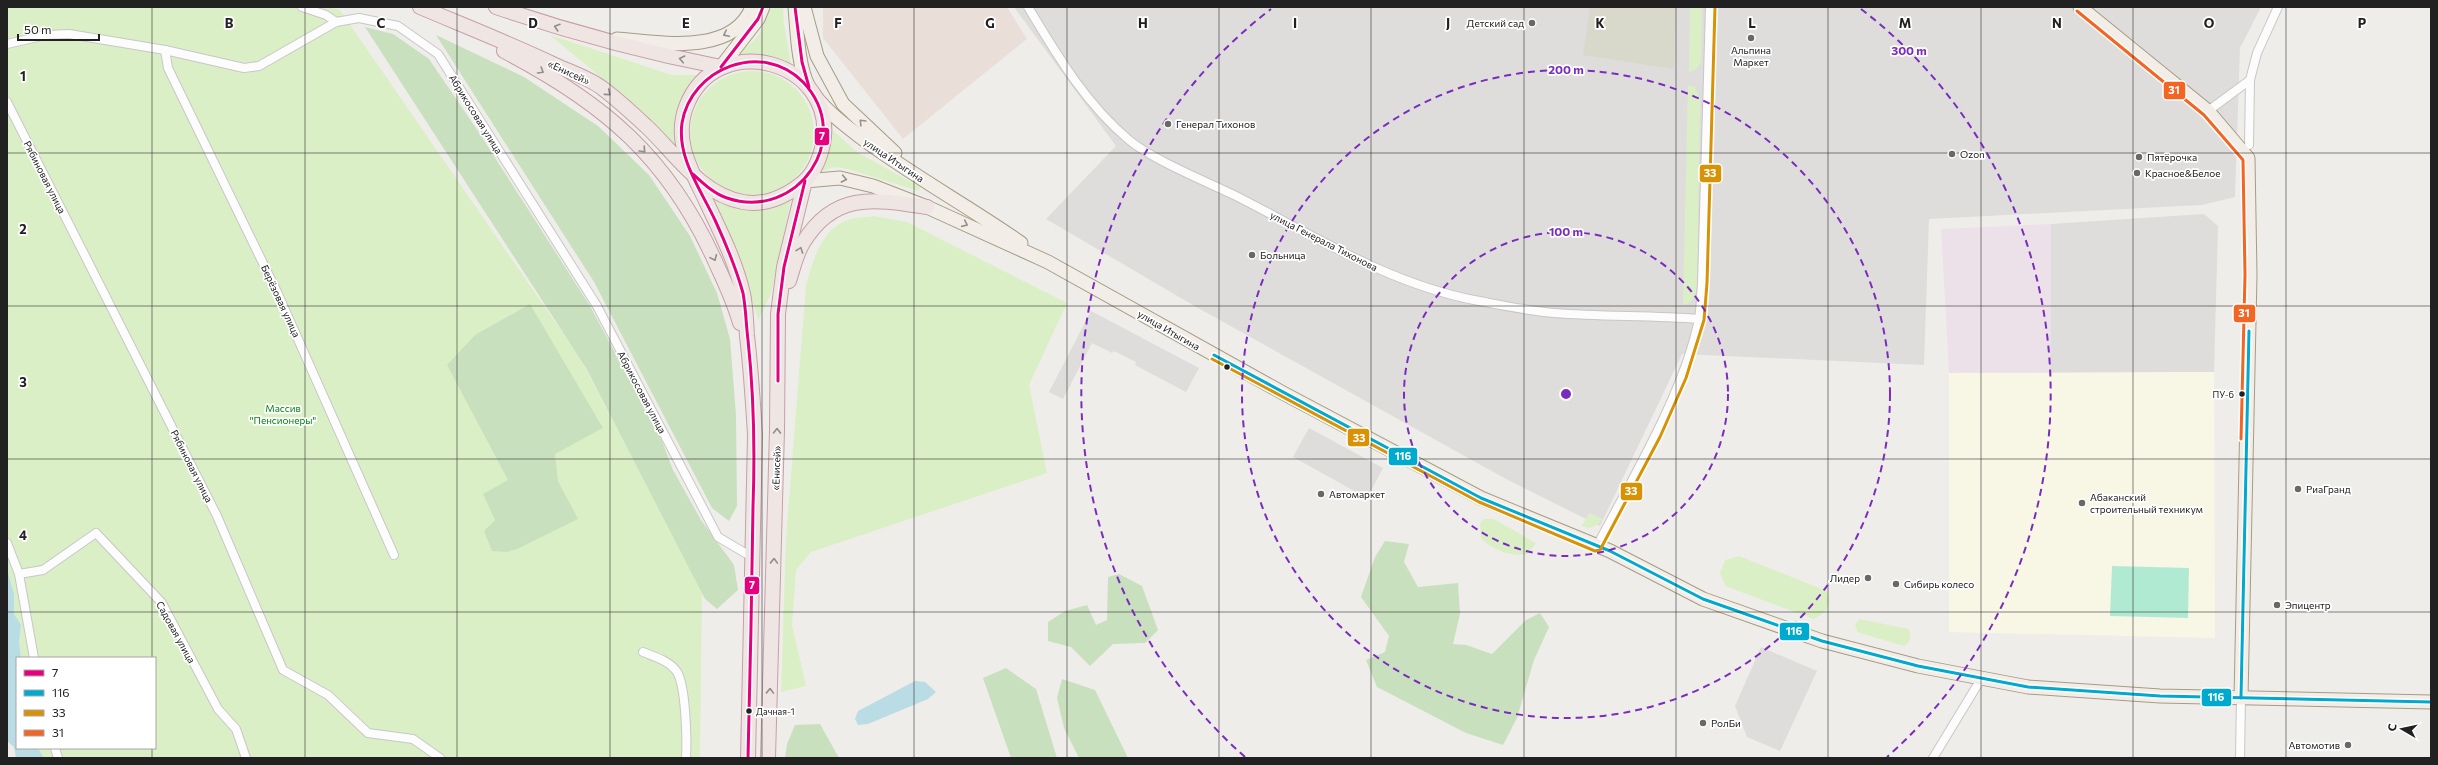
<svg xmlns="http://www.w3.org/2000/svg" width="2438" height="765" viewBox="0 0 2438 765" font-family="Commissioner,sans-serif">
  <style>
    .residential { fill: #dedddb }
    .industrial { fill: #ede1e9 }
    .education { fill: #f8f7e6 }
    .military { fill: #eaded9 }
    .construction { fill: #d9d9cb }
    .grass { fill: #dbefc6 }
    .forest { fill: #c8e0bd }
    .pitch { fill: #b1ead3 }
    .water { fill: #badce5 }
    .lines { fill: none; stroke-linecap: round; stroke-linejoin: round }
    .minor-casing { stroke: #c8c7c6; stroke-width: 10 }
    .primary-casing { stroke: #a69c85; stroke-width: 15 }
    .trunk-casing { stroke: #c79eaa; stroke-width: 16 }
    .minor { stroke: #fdfcfc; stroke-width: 8 }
    .primary { stroke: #f2ede6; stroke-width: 13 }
    .trunk { stroke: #efe6e4; stroke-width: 14 }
    .bus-1-casing { stroke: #fff; stroke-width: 6 }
    .bus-2-casing { stroke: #fff; stroke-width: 6 }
    .bus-3-casing { stroke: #fff; stroke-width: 6 }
    .bus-4-casing { stroke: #fff; stroke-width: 6 }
    .bus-1 { stroke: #e5007d; stroke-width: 3 }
    .bus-2 { stroke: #00a9ce; stroke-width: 3 }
    .bus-3 { stroke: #d79205; stroke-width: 3 }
    .bus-4 { stroke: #f26522; stroke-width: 3 }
    .oneway { stroke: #928d8c }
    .oneway2 { stroke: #94918d }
    .grid { fill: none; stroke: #212121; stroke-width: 1; stroke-opacity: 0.55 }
    .ring { fill: none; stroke: #7b2cbf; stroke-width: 2; stroke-dasharray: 7 5 }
    .poi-dot { fill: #696867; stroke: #fff; stroke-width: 1.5 }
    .bus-dot { fill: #212121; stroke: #fff; stroke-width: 1.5 }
    .labels { text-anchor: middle; stroke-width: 3.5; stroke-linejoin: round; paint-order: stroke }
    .bus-label { font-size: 9px; fill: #212121; stroke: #fff; text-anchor: end }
    .poi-label { font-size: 10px; fill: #212121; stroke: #fff; text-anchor: start }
    .street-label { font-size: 10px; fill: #212121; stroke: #fff }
    .park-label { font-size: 10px; fill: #02870f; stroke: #fff }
    .grid-label { font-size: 13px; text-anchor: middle; font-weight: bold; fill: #212121; stroke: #fff; stroke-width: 3.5; stroke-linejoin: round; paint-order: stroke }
    .centre { fill: #7b2cbf; stroke: #fff; stroke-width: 2 }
    .ring-label { font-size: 12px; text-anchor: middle; font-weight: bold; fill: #7b2cbf; stroke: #fff; stroke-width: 3.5; stroke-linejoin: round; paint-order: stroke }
    .line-badge { stroke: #fff; stroke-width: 1.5 }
    .badge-label { font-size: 11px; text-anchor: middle; font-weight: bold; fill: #fff }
  </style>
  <rect width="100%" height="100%" fill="#efedea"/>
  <g class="residential">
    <path d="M 1014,7 L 2261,7 L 2240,48 L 2235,197 L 2202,205 L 1929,219 L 1924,365 L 1682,354 L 1600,526 L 1506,479 L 1198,308 L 1046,219 L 1116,146 Z"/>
    <path d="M 2204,214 L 2218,226 L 2214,372 L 2050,373 L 2051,224 Z"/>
    <path d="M 1091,311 L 1199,368 L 1186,392 L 1135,365 L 1136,362 L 1114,351 L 1112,353 L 1092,343 L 1063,399 L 1049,392 Z"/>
    <path d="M 1309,428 L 1383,468 L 1367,498 L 1293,457 Z"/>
    <path d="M 1761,647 L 1817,671 L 1780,751 L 1747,737 L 1735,706 Z"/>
  </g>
  <path class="industrial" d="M 2051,224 L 2050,373 L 1949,373 L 1941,229 Z"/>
  <path class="education" d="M 2214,372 L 2215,638 L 1949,632 L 1949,373 Z"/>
  <path class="military" d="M 823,7 L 1007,7 L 1027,39 L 903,139 L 823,38 Z"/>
  <path class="construction" d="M 1590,7 L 1676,7 L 1674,69 L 1583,55 Z"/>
  <g class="grass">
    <path d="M 7,7 L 330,7 L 340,10 L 580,358 L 702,591 L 700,758 L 44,758 L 38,748 L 155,748 L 155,658 L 21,658 L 19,641 L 21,625 L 14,614 L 14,594 L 7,569 Z"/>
    <path d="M 772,7 L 783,7 L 784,24 L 791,64 L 765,55 L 740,54 L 759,35 Z"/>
    <path d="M 1690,7 L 1702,7 L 1701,63 L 1696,69 L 1689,72 Z"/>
    <path d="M 550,35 L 672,75 L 699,75 C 678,99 673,116 675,148 L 644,113 Z"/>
    <circle cx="752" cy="133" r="62"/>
    <path d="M 1688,85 L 1695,87 L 1700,99 L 1697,286 C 1695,294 1693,304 1683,305 Z"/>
    <path d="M 829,127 L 857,152 L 920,187 L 919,191 L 848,169 L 834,167 L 819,172 Z"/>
    <path d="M 710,199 C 742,213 759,213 791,200 L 771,294 L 758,320 C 746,277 731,238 710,199 Z"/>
    <path d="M 873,216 L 907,222 L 1067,303 L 1029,385 L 1047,473 L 811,552 L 796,570 L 792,625 L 806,686 L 781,692 L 786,538 L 806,285 C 813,262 820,231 845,221 C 852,217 864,218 873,216 Z"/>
    <path d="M 1589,513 L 1603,519 C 1596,526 1591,530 1582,526 Z"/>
    <path d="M 1483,519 L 1494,519 L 1536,543 L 1528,554 C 1511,557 1495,551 1481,539 L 1480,523 Z"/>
    <path d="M 1739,556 L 1827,591 C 1833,605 1827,612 1814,619 L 1725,586 L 1720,573 L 1725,560 Z"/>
    <path d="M 1860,619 L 1908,629 C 1912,637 1911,641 1904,646 L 1857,632 L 1855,624 Z"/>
  </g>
  <g class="forest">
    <path d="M 365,27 L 393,34 L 429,59 L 478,131 L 590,306 L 662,441 L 673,470 L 701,520 L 734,565 L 738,590 L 717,609 L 705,599 L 586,368 Z"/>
    <path d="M 436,35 L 524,77 L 598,126 L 649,175 L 690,236 L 717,293 L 730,339 L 736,415 L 737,506 L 729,521 L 712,508 L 594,282 Z"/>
    <path d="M 530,304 L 603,428 L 555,454 L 558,481 L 578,519 L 517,549 L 507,552 L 492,551 L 484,531 L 495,520 L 483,494 L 508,480 L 447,365 L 475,335 Z"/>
    <path d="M 1385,541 L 1409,544 L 1404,562 L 1418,587 L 1458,583 L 1460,614 L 1453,644 L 1466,645 L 1492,654 L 1526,620 L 1540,613 L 1549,627 L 1534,660 L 1517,718 L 1503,745 L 1466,733 L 1377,687 L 1366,660 L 1385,652 L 1389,636 L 1361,597 L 1375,557 Z"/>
    <path d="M 1119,574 L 1142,586 L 1158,630 L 1145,643 L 1113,644 L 1090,666 L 1071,647 L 1048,641 L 1048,622 L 1065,611 L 1087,605 L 1096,625 L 1107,620 L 1108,577 Z"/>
    <path d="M 1006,668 L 1036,689 L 1057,758 L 1011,758 L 983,678 Z"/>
    <path d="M 1062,679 L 1095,690 L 1128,758 L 1079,758 L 1064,728 L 1057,698 Z"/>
    <path d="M 820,724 L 839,758 L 785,758 L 787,744 L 795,725 Z"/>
  </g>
  <path class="pitch" d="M 2112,566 L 2189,568 L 2188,618 L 2110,616 Z"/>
  <g class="water">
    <path d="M 7,569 L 14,594 L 14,614 L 21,625 L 19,641 L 21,658 L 17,658 L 17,748 L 38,748 L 44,758 L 16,758 L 14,747 L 7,741 Z"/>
    <path d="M 915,681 L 925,682 L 936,692 L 928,699 L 868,724 L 858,725 L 855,719 L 858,711 Z"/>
  </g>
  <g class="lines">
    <defs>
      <g id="minor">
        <path d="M 302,7 L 326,15 L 336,22"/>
        <path d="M 1028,7 C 1057,55 1085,103 1129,140 C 1153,160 1205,181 1236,196 C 1313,235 1387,283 1474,300 C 1501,305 1528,311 1555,313 C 1603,317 1651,315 1699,319"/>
        <path d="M 7,44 L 46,35 L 69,34 L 165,50 L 244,68 L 259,66 L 336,22 L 359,18 L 398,26 L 438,54 L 597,306 L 718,537 L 752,557"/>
        <path d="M 165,50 L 168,68 L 277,292 L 394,555"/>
        <path d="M 7,102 L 217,516 L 283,670 L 328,695 L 368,733 L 413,739 L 440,758"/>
        <path d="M 2208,111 L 2250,80"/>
        <path d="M 2249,145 L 2250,80 L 2257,53 L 2278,7"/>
        <path d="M 7,543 L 19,574 L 34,658"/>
        <path d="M 1597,546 C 1632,479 1684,393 1699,319 C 1701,307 1701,294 1702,283 L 1710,7"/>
        <path d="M 19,574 L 43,570 L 96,533 L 162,603 L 218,709 L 236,729 L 246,758"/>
        <path d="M 643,652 C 655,657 670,661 677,672 C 686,686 687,741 686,758"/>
        <path d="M 55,748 L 58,758"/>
        <path d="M 1933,758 L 1981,679"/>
        <path d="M 2240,758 L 2241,698"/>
      </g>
      <g id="primary">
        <path d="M 795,7 C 797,30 798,68 809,87 C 820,106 842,123 859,136 C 911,175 968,206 1021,243"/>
        <path d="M 804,7 L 817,56 L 843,104 L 895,153"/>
        <path d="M 2080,7 L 2208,111 L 2248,158 L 2250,275 L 2241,698"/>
        <path d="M 617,39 C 657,42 733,57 752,7"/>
        <path d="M 721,67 L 758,19 L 763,7"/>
        <path d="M 805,181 L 840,178 L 873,186 L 927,207 L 1048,262 L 1283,393 L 1481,498 L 1610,551 L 1703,599 L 1822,641 L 1918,666 L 2028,687 L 2160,696 L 2431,702"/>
      </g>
      <g id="trunk">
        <path d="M 420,7 C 465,26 511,44 555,65 C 570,72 589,78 602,88 C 617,99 632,113 646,126 C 676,154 700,194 743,202 C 764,206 785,197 801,184 C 813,175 820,158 823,144 C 838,61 716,27 686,107 C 673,142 692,171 706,201 C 720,231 736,262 743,294 C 746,307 746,322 747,336 C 751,369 753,402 755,435 L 748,758"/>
        <path d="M 496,7 C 570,32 644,52 721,67"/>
        <path d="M 504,51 C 604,103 668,157 715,261 C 724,281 734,301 740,323"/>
        <path d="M 789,281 C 793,269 796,254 803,243 C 834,191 875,199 927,207"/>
        <path d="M 768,758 L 777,430 L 778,314 L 784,267 L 805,181"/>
      </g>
    </defs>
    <use href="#minor" class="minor-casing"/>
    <use href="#primary" class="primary-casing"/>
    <use href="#trunk" class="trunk-casing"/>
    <use href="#minor" class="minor"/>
    <use href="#primary" class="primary"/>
    <use href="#trunk" class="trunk"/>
    <defs>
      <g id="bus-1">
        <path d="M 795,7 L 802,62 L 809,87"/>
        <path d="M 721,67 L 758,19 L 763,7"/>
        <path d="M 693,174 C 703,183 714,194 727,198 C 797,222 856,138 803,82 C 762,40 691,68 682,123 C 677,158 701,190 715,220 C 726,244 736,268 743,293 C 746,309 746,324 748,340 C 754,396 755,451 753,507 C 752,591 750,674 748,758"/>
        <path d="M 778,381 L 778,314 L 784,267 L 805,181"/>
      </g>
      <g id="bus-2">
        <path d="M 1214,355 L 1481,498 L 1610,551 L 1703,599 L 1822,641 L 1918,666 L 2028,687 L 2160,696 L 2431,702"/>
        <path d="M 2241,698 L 2249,331"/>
      </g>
      <path id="bus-3" d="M 1212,359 L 1479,502 L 1595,551 L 1600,550 L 1660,437 L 1686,378 L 1704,320 L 1707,283 L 1715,7"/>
      <path id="bus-4" d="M 2077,11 L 2204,115 L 2243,160 L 2245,275 L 2241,439"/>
    </defs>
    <use href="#bus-1" class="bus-1-casing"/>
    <use href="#bus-2" class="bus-2-casing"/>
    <use href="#bus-3" class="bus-3-casing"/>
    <use href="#bus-4" class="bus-4-casing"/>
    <use href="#bus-1" class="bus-1"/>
    <use href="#bus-2" class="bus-2"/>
    <use href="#bus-3" class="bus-3"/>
    <use href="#bus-4" class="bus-4"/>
  </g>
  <defs><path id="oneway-chevron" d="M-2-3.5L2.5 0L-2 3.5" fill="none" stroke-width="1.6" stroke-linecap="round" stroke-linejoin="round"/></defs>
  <g class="oneway">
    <use href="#oneway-chevron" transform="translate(557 27) rotate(-162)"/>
    <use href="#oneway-chevron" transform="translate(682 59) rotate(-168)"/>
    <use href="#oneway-chevron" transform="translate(541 71) rotate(31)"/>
    <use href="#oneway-chevron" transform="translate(608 93) rotate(40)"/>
    <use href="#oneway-chevron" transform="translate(643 150) rotate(47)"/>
    <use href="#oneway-chevron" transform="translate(800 250) rotate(-70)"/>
    <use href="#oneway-chevron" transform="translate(714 258) rotate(66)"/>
    <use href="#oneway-chevron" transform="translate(777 431) rotate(-89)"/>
    <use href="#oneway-chevron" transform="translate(774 561) rotate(-88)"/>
    <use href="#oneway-chevron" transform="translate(770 691) rotate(-88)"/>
  </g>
  <g class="oneway2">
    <use href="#oneway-chevron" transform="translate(726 34) rotate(154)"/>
    <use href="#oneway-chevron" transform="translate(862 122) rotate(-135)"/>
    <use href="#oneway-chevron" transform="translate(844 179) rotate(11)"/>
    <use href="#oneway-chevron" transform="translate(965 224) rotate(24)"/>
  </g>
  <path class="grid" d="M 152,7 L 152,658M 305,7 L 305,758M 457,7 L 457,758M 610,7 L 610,758M 762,7 L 762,758M 914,7 L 914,758M 1067,7 L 1067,758M 1219,7 L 1219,758M 1371,7 L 1371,758M 1524,7 L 1524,758M 1676,7 L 1676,758M 1828,7 L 1828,758M 1981,7 L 1981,758M 2133,7 L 2133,758M 2286,7 L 2286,758M 7,153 L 2431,153M 7,306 L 2431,306M 7,459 L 2431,459M 7,612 L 2431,612M 152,748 L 152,758"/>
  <g class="ring">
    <circle cx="1566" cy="394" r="162"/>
    <circle cx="1566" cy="394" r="324"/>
    <path d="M1245 757A485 485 0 0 1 1271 9M1861 9A485 485 0 0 1 1887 757"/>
  </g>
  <g class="poi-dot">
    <circle cx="1532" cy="23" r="4"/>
    <circle cx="1751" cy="38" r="4"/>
    <circle cx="1168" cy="124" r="4"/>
    <circle cx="1952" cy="154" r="4"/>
    <circle cx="2139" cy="157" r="4"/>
    <circle cx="2137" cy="173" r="4"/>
    <circle cx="1252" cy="255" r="4"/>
    <circle cx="2298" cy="489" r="4"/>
    <circle cx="1321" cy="494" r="4"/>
    <circle cx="2082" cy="503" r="4"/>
    <circle cx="1868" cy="578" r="4"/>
    <circle cx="1896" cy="584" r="4"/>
    <circle cx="2277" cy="605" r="4"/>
    <circle cx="1703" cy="723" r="4"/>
    <circle cx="2348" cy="745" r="4"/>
  </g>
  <g class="bus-dot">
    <circle cx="1227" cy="367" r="3.5"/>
    <circle cx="2242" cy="394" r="3.5"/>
    <circle cx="749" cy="711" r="3.5"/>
  </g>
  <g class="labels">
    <g class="bus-label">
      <text x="2234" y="398">ПУ-6</text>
      <text x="756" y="715" text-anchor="start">Дачная-1</text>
    </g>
    <g class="poi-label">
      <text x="1524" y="27" text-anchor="end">Детский сад</text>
      <text x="1751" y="54" text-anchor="middle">Альпина<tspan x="1751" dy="12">Маркет</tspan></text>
      <text x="1176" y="128">Генерал Тихонов</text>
      <text x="1960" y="158">Ozon</text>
      <text x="2147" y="161">Пятёрочка</text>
      <text x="2145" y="177">Красное&amp;Белое</text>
      <text x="1260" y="259">Больница</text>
      <text x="2306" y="493">РиаГранд</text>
      <text x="1329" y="498">Автомаркет</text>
      <text x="2090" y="501">Абаканский<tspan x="2090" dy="12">строительный техникум</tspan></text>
      <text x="1860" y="582" text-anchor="end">Лидер</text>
      <text x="1904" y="588">Сибирь колесо</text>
      <text x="2285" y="609">Эпицентр</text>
      <text x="1711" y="727">РолБи</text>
      <text x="2340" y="749" text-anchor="end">Автомотив</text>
    </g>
    <g class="street-label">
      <text transform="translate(569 72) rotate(25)" y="4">«Енисей»</text>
      <text transform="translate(476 114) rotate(58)" y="4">Абрикосовая улица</text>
      <text transform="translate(894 160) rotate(34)" y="4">улица Итыгина</text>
      <text transform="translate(45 177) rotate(63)" y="4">Рябиновая улица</text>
      <text transform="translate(1324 241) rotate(27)" y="4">улица Генерала Тихонова</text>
      <text transform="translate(281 301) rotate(65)" y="4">Берёзовая улица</text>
      <text transform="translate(1169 330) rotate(30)" y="4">улица Итыгина</text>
      <text transform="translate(642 392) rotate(62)" y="4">Абрикосовая улица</text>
      <text transform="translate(192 466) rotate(63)" y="4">Рябиновая улица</text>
      <text transform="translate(776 468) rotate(-88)" y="4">«Енисей»</text>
      <text transform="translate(176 632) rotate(61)" y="4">Садовая улица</text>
    </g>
    <g class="park-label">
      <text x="283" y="412">Массив<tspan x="283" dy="12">"Пенсионеры"</tspan></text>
    </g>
  </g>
  <g class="grid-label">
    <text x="229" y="28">B</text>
    <text x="381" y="28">C</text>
    <text x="533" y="28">D</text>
    <text x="686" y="28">E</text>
    <text x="838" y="28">F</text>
    <text x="990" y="28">G</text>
    <text x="1143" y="28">H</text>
    <text x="1295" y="28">I</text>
    <text x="1448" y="28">J</text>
    <text x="1600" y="28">K</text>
    <text x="1752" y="28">L</text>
    <text x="1905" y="28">M</text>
    <text x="2057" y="28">N</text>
    <text x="2209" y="28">O</text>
    <text x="2362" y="28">P</text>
    <text x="23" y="81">1</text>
    <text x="23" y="234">2</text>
    <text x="23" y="387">3</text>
    <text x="23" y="540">4</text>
  </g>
  <circle cx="1566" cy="394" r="6" class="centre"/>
  <g class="ring-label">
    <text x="1909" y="55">300 m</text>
    <text x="1566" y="74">200 m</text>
    <text x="1566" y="236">100 m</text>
  </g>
  <g class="line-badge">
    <rect x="2163" y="81" width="23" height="19" rx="4" fill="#f26522"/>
    <rect x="814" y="127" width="16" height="19" rx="4" fill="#e5007d"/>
    <rect x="1699" y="164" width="23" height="19" rx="4" fill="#d79205"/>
    <rect x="2233" y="304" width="23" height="19" rx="4" fill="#f26522"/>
    <rect x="1347" y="428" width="23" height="19" rx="4" fill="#d79205"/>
    <rect x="1388" y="447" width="30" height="19" rx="4" fill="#00a9ce"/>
    <rect x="1620" y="482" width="23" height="19" rx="4" fill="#d79205"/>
    <rect x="744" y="576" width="16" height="19" rx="4" fill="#e5007d"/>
    <rect x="1779" y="622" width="31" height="19" rx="4" fill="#00a9ce"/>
    <rect x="2201" y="688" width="31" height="19" rx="4" fill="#00a9ce"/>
  </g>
  <g class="badge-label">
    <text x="2174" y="94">31</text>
    <text x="822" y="140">7</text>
    <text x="1710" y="177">33</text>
    <text x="2244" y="317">31</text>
    <text x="1359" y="442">33</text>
    <text x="1403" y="460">116</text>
    <text x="1631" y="495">33</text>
    <text x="752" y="589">7</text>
    <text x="1794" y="635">116</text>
    <text x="2216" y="701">116</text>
  </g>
  <rect width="2438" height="765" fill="none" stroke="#212121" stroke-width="16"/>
  <rect x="16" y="657" width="140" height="92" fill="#ffffff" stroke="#a6a6a6"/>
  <rect x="24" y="670" width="20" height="6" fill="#e5007d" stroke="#a6a6a6"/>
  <text x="52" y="677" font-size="12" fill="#212121">7</text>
  <rect x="24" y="690" width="20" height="6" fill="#00a9ce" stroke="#a6a6a6"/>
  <text x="52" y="697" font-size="12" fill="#212121">116</text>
  <rect x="24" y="710" width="20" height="6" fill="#d79205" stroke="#a6a6a6"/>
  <text x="52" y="717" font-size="12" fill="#212121">33</text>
  <rect x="24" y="730" width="20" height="6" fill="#f26522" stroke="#a6a6a6"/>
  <text x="52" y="737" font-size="12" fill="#212121">31</text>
  <g transform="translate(2402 729) rotate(279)" stroke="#ffffff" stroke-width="3" paint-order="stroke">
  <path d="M0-3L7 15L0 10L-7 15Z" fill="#212121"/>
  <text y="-6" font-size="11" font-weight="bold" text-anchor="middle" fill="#212121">С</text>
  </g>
  <path d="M18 34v6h81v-6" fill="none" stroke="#212121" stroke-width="2"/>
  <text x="24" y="34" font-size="12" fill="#212121" stroke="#ffffff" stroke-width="3" paint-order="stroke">50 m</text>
</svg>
